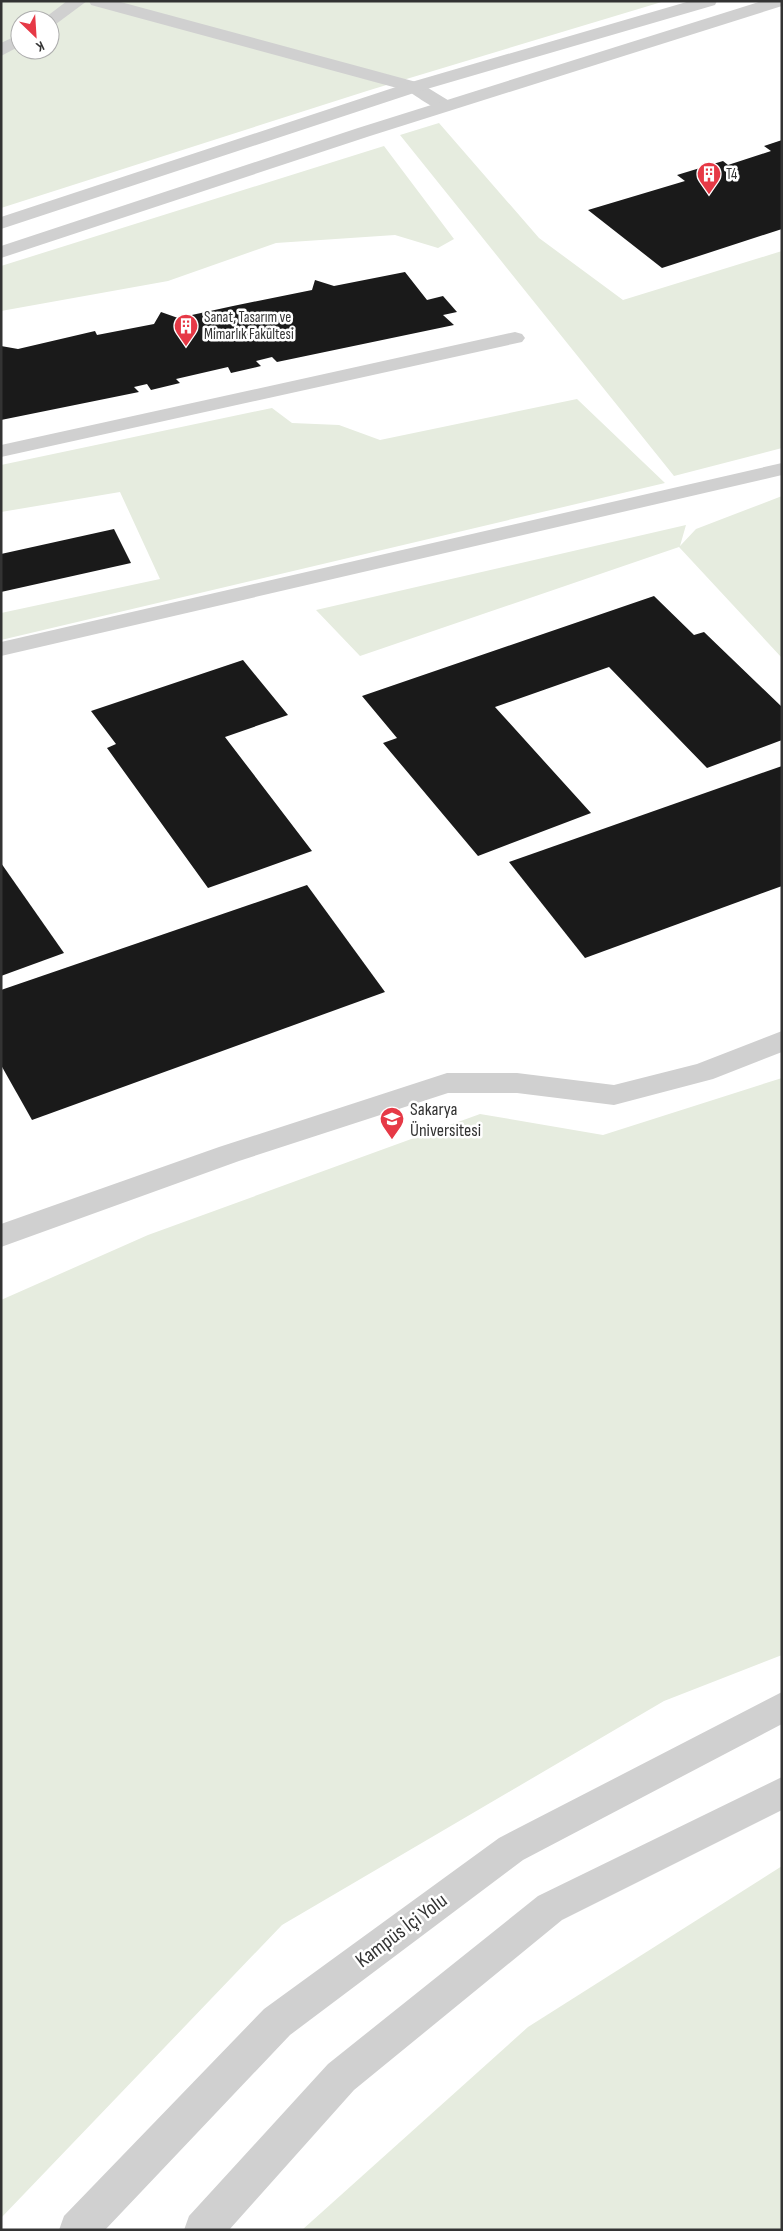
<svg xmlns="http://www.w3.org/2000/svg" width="783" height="2231" viewBox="0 0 783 2231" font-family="'Sofia Sans Condensed',sans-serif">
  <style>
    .green { fill: #e6ecdf; fill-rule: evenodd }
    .building { fill: #1a1a1a }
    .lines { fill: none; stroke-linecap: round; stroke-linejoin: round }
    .minor { fill: #d0d0d0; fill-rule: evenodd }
    .tertiary { fill: #d0d0d0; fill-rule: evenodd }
    .labels { text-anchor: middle; stroke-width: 5; stroke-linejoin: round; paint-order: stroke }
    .far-poi-label { font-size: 15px; fill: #333; stroke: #fff; text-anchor: start }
    .poi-label { font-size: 18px; fill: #333; stroke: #fff; text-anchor: start }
    .near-street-label { font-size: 21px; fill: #333; stroke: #fff }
  </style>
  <rect width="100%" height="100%" fill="#fff"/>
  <g class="green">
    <path d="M 1,1 L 665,1 L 370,90 L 1,208 ZM 20,20 L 50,20 L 50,50 L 20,50 Z"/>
    <path d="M 439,123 L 539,238 L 623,300 L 782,251 L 782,448 L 674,476 L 400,135 Z"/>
    <path d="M 384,146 L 454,239 L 438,248 L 395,235 L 276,243 L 168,281 L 1,311 L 1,266 Z"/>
    <path d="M 577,399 L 665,483 L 1,640 L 1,613 L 160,579 L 120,492 L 1,512 L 1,465 L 272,408 L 292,423 L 339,425 L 380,440 Z"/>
    <path d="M 782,496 L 782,658 L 679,547 L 360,656 L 316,610 L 686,525 L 680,546 L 696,529 Z"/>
    <path d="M 782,1078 L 782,1655 L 664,1701 L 282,1925 L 1,2218 L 1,1300 L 148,1235 L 480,1114 L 603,1135 Z"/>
    <path d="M 782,1866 L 782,2230 L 302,2230 L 528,2027 Z"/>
  </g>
  <g class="building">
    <path d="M 782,140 L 782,229 L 662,268 L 588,210 L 685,181 L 677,175 L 723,161 L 728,165 L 771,151 L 764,146 Z"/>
    <path d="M 405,272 L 427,300 L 443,296 L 457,312 L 443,315 L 454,325 L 277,362 L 272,357 L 256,361 L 261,366 L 231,373 L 228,367 L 176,379 L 180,383 L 151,390 L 147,384 L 134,387 L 139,392 L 1,420 L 1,346 L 18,349 L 95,331 L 97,335 L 154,324 L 161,312 L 178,318 L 233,306 L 312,290 L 315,280 L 334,286 Z"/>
    <path d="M 114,529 L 131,563 L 1,592 L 1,554 Z"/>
    <path d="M 654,596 L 694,635 L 704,632 L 782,707 L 782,740 L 707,768 L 609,667 L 495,707 L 591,813 L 478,856 L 383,743 L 397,738 L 362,696 Z"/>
    <path d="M 243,660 L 288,715 L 225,737 L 312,851 L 208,888 L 107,748 L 116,744 L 91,711 Z"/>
    <path d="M 782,766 L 782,886 L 585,958 L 509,862 Z"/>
    <path d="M 1,863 L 64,953 L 1,976 Z"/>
    <path d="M 307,885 L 385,992 L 32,1120 L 1,1065 L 1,990 Z"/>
  </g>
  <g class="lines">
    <g class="minor">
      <path d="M 67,1 L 87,1 L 56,24 L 50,25 L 50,20 L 42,20 Z"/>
      <path d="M 89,1 L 117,1 L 420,83 L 451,102 L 454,106 L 451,110 C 436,113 420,98 408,91 L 91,5 Z"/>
      <path d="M 20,34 L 20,46 L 1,56 L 1,43 Z"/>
      <path d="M 515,332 L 522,334 L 525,338 L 522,342 L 1,457 L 1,445 Z"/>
      <path d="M 782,463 L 782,475 L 1,656 L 1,642 Z"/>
      <path d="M 782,1031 L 782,1052 L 713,1079 L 614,1105 L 517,1093 L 448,1093 L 239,1161 L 1,1247 L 1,1224 L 219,1147 L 447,1073 L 517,1073 L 614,1085 L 697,1064 Z"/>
    </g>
    <g class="tertiary">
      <path d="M 690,1 L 717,1 L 715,5 L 420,91 L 1,229 L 1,217 L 408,83 Z"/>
      <path d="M 762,1 L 782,1 L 782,6 L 370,136 L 1,258 L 1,246 L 358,128 Z"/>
      <path d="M 782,1692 L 782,1724 L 523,1860 L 290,2035 L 105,2230 L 59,2230 L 64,2216 L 264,2009 L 499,1838 Z"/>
      <path d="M 782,1777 L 782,1810 L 562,1920 L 354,2090 L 229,2230 L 184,2230 L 189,2216 L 328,2064 L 538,1896 Z"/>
    </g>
  </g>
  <defs>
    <symbol id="building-pin" viewBox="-11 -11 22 30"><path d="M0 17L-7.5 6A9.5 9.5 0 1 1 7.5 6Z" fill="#e63946" stroke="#fff"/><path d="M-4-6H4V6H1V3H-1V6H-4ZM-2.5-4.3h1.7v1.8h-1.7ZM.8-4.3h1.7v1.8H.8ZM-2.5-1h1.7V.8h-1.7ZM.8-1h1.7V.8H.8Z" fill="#fff"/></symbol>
    <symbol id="university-pin" viewBox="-11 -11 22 30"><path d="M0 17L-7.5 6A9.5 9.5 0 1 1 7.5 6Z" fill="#e63946" stroke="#fff"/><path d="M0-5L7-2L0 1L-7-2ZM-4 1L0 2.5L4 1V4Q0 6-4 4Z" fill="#fff"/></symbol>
  </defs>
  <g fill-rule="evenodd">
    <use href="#building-pin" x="695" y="160" width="28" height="38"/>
    <use href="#building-pin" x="172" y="312" width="28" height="38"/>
    <use href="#university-pin" x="378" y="1105" width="28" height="38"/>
  </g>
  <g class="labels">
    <g class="far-poi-label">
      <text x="726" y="179">T4</text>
      <text x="204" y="322">Sanat, Tasarım ve<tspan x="204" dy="17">Mimarlık Fakültesi</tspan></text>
    </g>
    <g class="poi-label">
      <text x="410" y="1115">Sakarya<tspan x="410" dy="21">Üniversitesi</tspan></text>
    </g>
    <g class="near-street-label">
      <text transform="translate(401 1930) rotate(-37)" y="7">Kampüs İçi Yolu</text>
    </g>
  </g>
  <rect width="783" height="2231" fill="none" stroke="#333333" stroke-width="5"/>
  <g transform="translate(35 35) rotate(155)"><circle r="24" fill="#ffffff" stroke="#adadad"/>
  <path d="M0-4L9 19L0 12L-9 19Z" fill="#e63946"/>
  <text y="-8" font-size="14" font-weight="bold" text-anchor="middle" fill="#333333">K</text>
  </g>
</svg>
